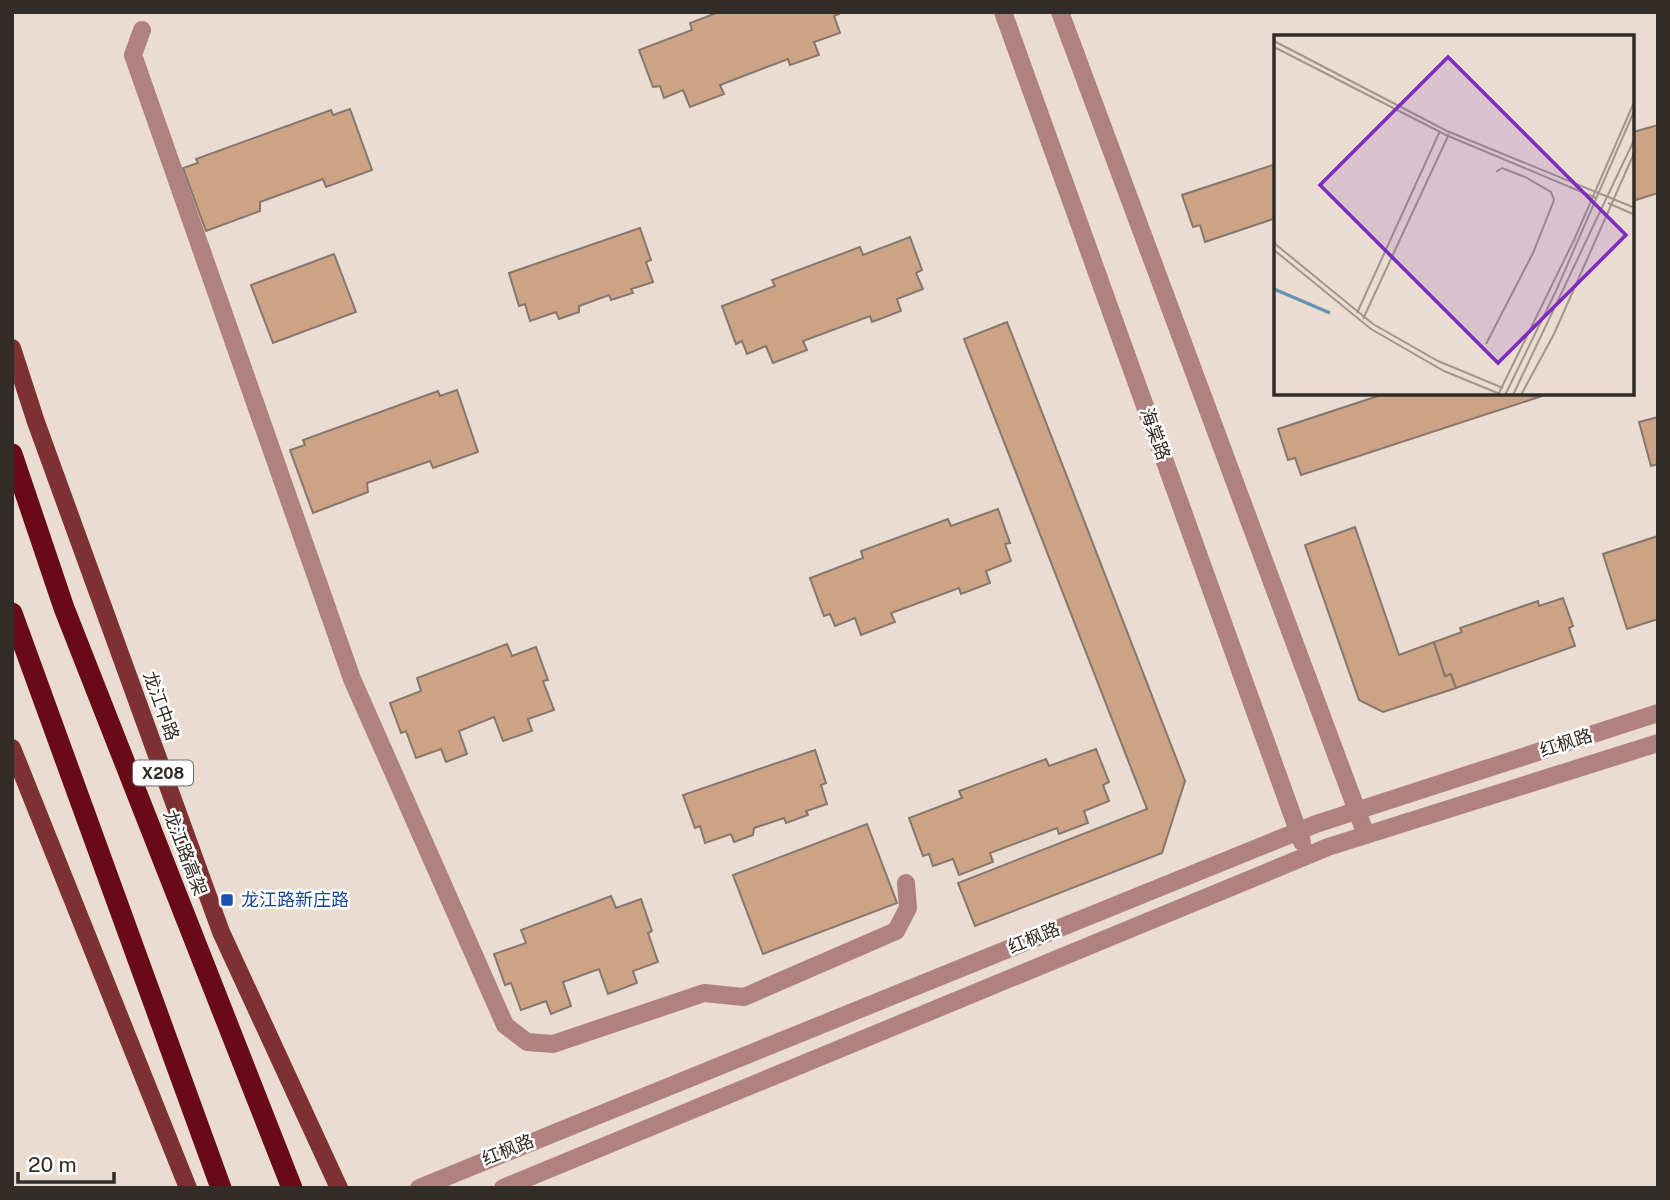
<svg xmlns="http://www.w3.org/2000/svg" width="1670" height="1200" viewBox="0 0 1670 1200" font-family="'Public Sans','Noto Sans SC',sans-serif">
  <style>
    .building { fill: #cda385; stroke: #85776d; stroke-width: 2 }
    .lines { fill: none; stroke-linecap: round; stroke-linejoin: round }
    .minor { stroke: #af817f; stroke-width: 18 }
    .major { stroke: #7e3132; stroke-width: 18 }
    .highway { stroke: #690b17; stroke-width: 21 }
    .transit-dot { fill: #1a4fb4; stroke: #fff; stroke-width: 2.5 }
    .labels { text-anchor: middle; stroke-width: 5; stroke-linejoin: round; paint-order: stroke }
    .shield { fill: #fff; stroke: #706b68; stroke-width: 2 }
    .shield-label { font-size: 16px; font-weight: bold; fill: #322c28 }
    .street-label { font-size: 18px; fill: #322c28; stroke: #fff }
    .transit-label { font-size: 18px; fill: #164399; stroke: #fff; text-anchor: start }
    .inset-river { fill: none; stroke: #6494af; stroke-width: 3.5 }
    .inset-road { fill: none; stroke: #a1968d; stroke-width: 2 }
    .view { fill: #7b2cbf; fill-opacity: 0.15; stroke: #7b2cbf; stroke-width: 3.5 }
    .inset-edge { fill: none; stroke: #322c28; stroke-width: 3.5 }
  </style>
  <rect width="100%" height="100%" fill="#ebdcd1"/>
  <g class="building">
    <path d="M 719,12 L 839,12 L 839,14 L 834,16 L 840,33 L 814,42 L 819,55 L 790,65 L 788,59 L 720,85 L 724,94 L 690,107 L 683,90 L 664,98 L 660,86 L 653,87 L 639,50 L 692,30 L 690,23 Z"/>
    <path d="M 350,109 L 372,170 L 326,187 L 323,179 L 260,202 L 260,211 L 206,231 L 183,168 L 198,163 L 196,159 L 331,110 L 333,115 Z"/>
    <path d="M 1658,125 L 1658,193 L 1633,201 L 1633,132 Z"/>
    <path d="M 1276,164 L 1276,218 L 1205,242 L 1200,225 L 1193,227 L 1182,195 Z"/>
    <path d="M 640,228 L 651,260 L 646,262 L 653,282 L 631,289 L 633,293 L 611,300 L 609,295 L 579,306 L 579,312 L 559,319 L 556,312 L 530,321 L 525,304 L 519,306 L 509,273 Z"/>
    <path d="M 910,237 L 922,270 L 916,273 L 923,289 L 897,299 L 901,311 L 872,322 L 870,316 L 803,341 L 807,350 L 773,363 L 766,346 L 747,354 L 742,341 L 736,344 L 722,306 L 775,286 L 772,280 L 860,247 L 863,255 Z"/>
    <path d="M 334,254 L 356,312 L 273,343 L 251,285 Z"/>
    <path d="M 1007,322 L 1185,781 L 1162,853 L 975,926 L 958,883 L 1147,809 L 964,339 Z"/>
    <path d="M 457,390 L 478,452 L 433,468 L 430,461 L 367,483 L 368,492 L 313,513 L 290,450 L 305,445 L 303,440 L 438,391 L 440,396 Z"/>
    <path d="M 1384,394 L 1548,394 L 1301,475 L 1295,458 L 1288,460 L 1278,429 Z"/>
    <path d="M 1658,417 L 1658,464 L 1651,466 L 1639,422 Z"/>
    <path d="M 998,509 L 1010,543 L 1005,544 L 1011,561 L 986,571 L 990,583 L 961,594 L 959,588 L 891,613 L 895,622 L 861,635 L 855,618 L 835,626 L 830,614 L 824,616 L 810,578 L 863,558 L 861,551 L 948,519 L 951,526 Z"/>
    <path d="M 1355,527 L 1399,655 L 1434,642 L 1445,676 L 1451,674 L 1456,688 L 1383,712 L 1359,700 L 1305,545 Z"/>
    <path d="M 1658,536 L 1658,619 L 1627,629 L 1603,554 Z"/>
    <path d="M 1563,598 L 1573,626 L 1569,628 L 1575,646 L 1456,688 L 1451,674 L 1445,676 L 1434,642 L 1462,632 L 1460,628 L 1538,601 L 1539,606 Z"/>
    <path d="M 507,644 L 512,656 L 536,647 L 548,680 L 543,681 L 554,710 L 528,719 L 532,731 L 503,741 L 494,717 L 459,731 L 467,754 L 446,762 L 441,749 L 416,758 L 406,731 L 401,733 L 390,703 L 421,691 L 417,678 Z"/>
    <path d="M 1096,749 L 1109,782 L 1103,785 L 1109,801 L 1084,811 L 1088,823 L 1059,834 L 1057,828 L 990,853 L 993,862 L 959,875 L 953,859 L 933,866 L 929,854 L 923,856 L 909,818 L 962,798 L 959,791 L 1046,759 L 1049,766 Z"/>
    <path d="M 815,750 L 826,783 L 821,785 L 827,804 L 806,811 L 808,815 L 786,823 L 784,818 L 754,828 L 753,835 L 734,842 L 731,834 L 705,843 L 700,826 L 695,828 L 683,795 Z"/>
    <path d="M 867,824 L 897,903 L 763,954 L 733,875 Z"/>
    <path d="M 611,896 L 616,908 L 641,899 L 652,931 L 648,933 L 658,962 L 633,971 L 637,983 L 608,994 L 599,969 L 563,982 L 571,1006 L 551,1014 L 546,1001 L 521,1010 L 511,983 L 505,985 L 494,954 L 526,943 L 521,930 Z"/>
  </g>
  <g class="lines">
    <g class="minor">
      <path d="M 1003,12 L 1302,842"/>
      <path d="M 1060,12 L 1366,835"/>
      <path d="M 142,30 L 133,55 L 352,679 L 505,1025 L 527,1042 L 553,1044 L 704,993 L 744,997 L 896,931 L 908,908 L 906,883"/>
      <path d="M 419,1188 L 1316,824 L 1658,713"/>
      <path d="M 503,1188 L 1328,847 L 1658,743"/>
    </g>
    <g class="major">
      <path d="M 12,348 L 36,422 L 221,932 L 339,1188"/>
      <path d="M 12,748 L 188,1188"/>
    </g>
    <g class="highway">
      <path d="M 12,454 L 64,608 L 292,1188"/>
      <path d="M 12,613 L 221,1188"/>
    </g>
  </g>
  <rect class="transit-dot" x="220" y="893" width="14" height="14" rx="3.5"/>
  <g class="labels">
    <rect class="shield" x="133" y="760.5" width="60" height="25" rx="5"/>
    <g class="shield-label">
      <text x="163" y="779">X208</text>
    </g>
    <g class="street-label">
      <text transform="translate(1155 434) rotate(70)" y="6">海棠路</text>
      <text transform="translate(161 706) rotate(70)" y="6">龙江中路</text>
      <text transform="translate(1566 743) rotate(-18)" y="6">红枫路</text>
      <text transform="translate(185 853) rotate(69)" y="6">龙江路高架</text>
      <text transform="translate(1034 938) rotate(-22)" y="6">红枫路</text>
      <text transform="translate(508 1150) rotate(-22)" y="6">红枫路</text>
    </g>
    <g class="transit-label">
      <text x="241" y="906">龙江路新庄路</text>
    </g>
  </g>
  <g transform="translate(1274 35)">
    <rect width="360" height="360" fill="#ebdcd1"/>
    <path class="inset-river" d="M 0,254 L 56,278"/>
    <path class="inset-road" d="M 0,6 L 173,96 L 361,173M 0,12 L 172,100 L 322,163M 334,168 L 361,180M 0,208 L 99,289 L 164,326 L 229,353M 0,215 L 97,294 L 170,336 L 226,359M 83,278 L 166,96M 89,284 L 175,99M 212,309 L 259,218 L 280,165 L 277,157 L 251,142 L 228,133 L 222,137M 224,360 L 300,205 L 361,65M 231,360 L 282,256 L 361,74M 239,360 L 361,103M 247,360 L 280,299 L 361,116"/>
    <path class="view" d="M 174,22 L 352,200 L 224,328 L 46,150 Z"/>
    <rect width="360" height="360" class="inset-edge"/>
  </g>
  <rect width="1670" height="1200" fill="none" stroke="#322c28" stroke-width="28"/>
  <path d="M18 1172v10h96v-10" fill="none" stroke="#322c28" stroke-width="3.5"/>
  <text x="28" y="1172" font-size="21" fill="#322c28" stroke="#ffffff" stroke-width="5" paint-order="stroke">20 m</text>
</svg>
